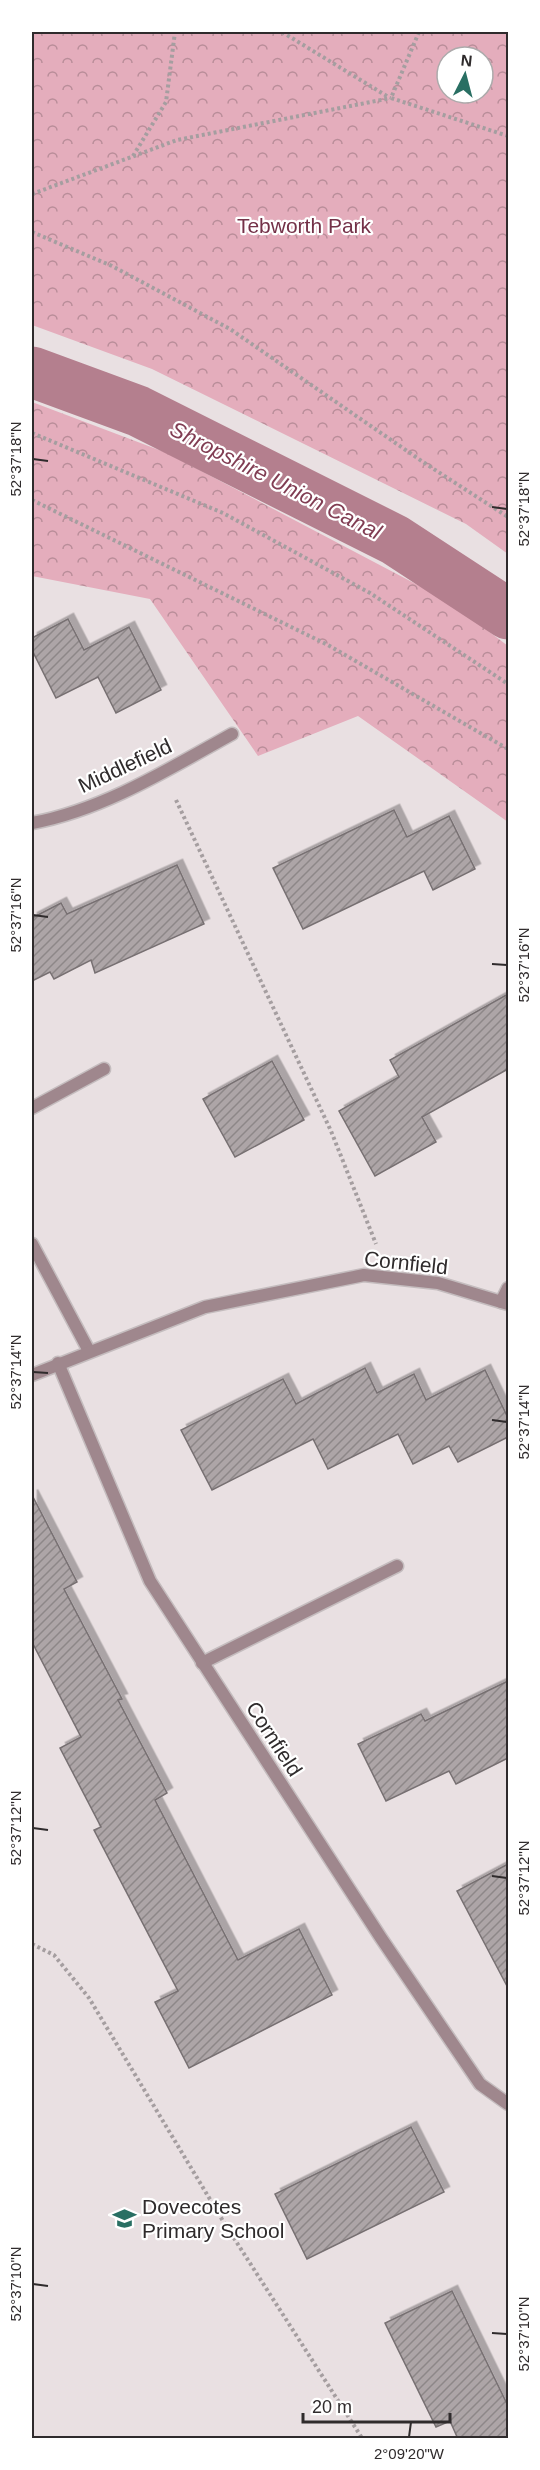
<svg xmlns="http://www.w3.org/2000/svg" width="540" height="2470" viewBox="0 0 540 2470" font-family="Arial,sans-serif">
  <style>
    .park { fill: url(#park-crowns); fill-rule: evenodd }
    .pitch { fill: #e4adbc }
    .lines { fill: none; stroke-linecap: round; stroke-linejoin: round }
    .canal { stroke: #b47f8e; stroke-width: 51 }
    .building { fill: url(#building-hatch); stroke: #777072; stroke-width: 1.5; filter: url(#shadow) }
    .lane-casing { stroke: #c4bcbe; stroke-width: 15 }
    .street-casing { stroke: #c4bcbe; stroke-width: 15 }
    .path { stroke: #a59ea0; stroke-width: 4; stroke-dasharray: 3 3; stroke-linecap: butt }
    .lane { stroke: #9f878d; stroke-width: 12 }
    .street { stroke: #9f878d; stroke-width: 12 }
    .ticks { fill: none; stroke: #2f2b2c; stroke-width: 2 }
    .labels { text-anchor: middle; stroke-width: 4.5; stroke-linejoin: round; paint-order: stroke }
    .park-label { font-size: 21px; fill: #743148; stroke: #fff }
    .street-label { font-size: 21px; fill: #2f2b2c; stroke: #fff }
    .poi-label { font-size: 21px; fill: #2f2b2c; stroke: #fff; text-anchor: start }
    .water-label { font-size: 22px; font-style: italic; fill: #813d53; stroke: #fff }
    .neatline { fill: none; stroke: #2f2b2c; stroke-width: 2 }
    .ticks-label { font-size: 15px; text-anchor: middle; fill: #2f2b2c }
  </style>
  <defs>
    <pattern id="park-crowns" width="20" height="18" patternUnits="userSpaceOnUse" patternTransform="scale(1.5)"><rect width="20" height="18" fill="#e4adbc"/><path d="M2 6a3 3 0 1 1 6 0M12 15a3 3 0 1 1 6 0" fill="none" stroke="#b98d99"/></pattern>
    <pattern id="building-hatch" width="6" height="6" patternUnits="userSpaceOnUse" patternTransform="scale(1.5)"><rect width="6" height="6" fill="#ada5a7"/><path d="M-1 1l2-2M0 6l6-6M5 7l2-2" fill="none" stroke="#8d8788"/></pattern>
    <filter id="shadow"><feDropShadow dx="5.5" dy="-5.5" stdDeviation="0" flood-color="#0004"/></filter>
  </defs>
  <rect width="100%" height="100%" fill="#e9e0e2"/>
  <g class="park">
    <path d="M 32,32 L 508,32 L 508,554 L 466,524 L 152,369 L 32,325 ZM 447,57 L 483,57 L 483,93 L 447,93 Z"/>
    <path d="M 32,402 L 167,453 L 450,602 L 508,646 L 508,822 L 358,716 L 258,756 L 150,599 L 32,576 Z"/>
  </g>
  <path class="pitch" d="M 468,32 L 508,32 L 508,44 Z"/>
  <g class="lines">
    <path class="canal" d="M 32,372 L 138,411 L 395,540 L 508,614"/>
  </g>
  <g class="building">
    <path d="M 68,619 L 84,650 L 129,627 L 161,690 L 116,713 L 98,677 L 56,698 L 32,650 L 32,638 Z"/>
    <path d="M 394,810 L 407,837 L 449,816 L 475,869 L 433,890 L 424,871 L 303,929 L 273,868 Z"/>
    <path d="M 177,865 L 204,924 L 95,973 L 91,960 L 54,979 L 50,972 L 32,981 L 32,918 L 61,903 L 67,914 Z"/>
    <path d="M 508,994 L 508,1069 L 422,1117 L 436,1142 L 375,1176 L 339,1111 L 399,1077 L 390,1060 Z"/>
    <path d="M 272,1061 L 304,1120 L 235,1157 L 203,1099 Z"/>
    <path d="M 365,1368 L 377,1393 L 414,1374 L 426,1400 L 485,1370 L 508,1418 L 508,1437 L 458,1462 L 449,1446 L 413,1464 L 398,1434 L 328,1469 L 313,1439 L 212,1490 L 181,1430 L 283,1379 L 296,1404 Z"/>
    <path d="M 32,1495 L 77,1582 L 64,1589 L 122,1699 L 118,1700 L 167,1793 L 155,1800 L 238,1960 L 299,1929 L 332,1995 L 189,2068 L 155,2002 L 178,1991 L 94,1830 L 101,1827 L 60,1748 L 81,1737 L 32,1642 Z"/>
    <path d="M 508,1681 L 508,1758 L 456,1784 L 449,1771 L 386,1801 L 358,1744 L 421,1714 L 425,1721 Z"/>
    <path d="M 508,1864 L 508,1988 L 457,1891 Z"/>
    <path d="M 411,2127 L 444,2192 L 307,2259 L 275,2194 Z"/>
    <path d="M 452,2291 L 508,2406 L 508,2439 L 458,2439 L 450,2421 L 436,2427 L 385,2323 Z"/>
  </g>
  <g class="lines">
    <defs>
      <g id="lane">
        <path d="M 32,1108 L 104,1069"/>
        <path d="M 32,1244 L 89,1351"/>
        <path d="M 501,1302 L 508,1288"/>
        <path d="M 202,1663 L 397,1566"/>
      </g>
      <g id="street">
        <path d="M 32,823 C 103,810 169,769 232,734"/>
        <path d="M 58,1363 L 150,1581 L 381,1938 L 480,2084 L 508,2104"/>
        <path d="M 32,1375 L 205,1307 L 364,1275 L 438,1283 L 508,1304"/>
      </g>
    </defs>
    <use href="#lane" class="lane-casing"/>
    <use href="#street" class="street-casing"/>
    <g class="path">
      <path d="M 282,32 L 390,98"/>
      <path d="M 419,32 L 391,98 L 508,136"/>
      <path d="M 133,156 L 166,102 L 175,32"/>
      <path d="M 32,194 L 177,140 L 391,98"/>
      <path d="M 32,232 L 112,266 L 230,329 L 426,464 L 508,517"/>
      <path d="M 32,433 L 223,513 L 370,593 L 508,684"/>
      <path d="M 32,500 L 328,645 L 508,749"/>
      <path d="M 176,800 L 331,1131 L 376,1244"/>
      <path d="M 32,1944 L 54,1955 L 89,1998 L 223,2221 L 362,2438"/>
    </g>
    <use href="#lane" class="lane"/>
    <use href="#street" class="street"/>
  </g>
  <path class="ticks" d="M 33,459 L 48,461M 492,507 L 507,509M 33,915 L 48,917M 492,964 L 507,965M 33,1372 L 48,1373M 492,1420 L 507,1422M 33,1828 L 48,1830M 492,1876 L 507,1878M 33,2284 L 48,2286M 492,2333 L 507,2334M 409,2437 L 411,2422"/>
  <defs>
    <symbol id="school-bare" viewBox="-9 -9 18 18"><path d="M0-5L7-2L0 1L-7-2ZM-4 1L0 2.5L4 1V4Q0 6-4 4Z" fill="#296f63" stroke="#fff" stroke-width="2.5" paint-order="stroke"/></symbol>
  </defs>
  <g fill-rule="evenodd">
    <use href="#school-bare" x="108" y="2202" width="33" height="33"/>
  </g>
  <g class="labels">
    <g class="park-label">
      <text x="304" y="233">Tebworth Park</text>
    </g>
    <g class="street-label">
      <text transform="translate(125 766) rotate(-25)" y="7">Middlefield</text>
      <text transform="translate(406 1263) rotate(6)" y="7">Cornfield</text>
      <text transform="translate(274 1739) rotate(57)" y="7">Cornfield</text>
    </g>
    <g class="poi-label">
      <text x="142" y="2214">Dovecotes<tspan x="142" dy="24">Primary School</tspan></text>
    </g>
    <g class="water-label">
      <text transform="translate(276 480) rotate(27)" y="8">Shropshire Union Canal</text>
    </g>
  </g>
  <rect width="540" height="2470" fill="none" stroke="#ffffff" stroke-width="66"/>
  <g transform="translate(465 75) rotate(6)"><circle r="28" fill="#ffffff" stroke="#acaaab" stroke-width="1.5"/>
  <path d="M0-4.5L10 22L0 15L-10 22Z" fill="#296f63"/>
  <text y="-9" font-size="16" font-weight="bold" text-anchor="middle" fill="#2f2b2c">N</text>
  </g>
  <path d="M303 2413v9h147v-9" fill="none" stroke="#2f2b2c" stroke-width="3"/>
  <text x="312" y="2413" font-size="18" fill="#2f2b2c" stroke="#ffffff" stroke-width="4.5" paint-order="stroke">20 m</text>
  <rect x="33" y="33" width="474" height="2404" class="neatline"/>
  <g class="ticks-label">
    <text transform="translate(16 459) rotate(-90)" y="5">52°37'18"N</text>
    <text transform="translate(524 509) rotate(-90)" y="5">52°37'18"N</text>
    <text transform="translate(16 915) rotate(-90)" y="5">52°37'16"N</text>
    <text transform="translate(524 965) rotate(-90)" y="5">52°37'16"N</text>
    <text transform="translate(16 1372) rotate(-90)" y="5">52°37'14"N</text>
    <text transform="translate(524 1422) rotate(-90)" y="5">52°37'14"N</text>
    <text transform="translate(16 1828) rotate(-90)" y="5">52°37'12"N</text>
    <text transform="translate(524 1878) rotate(-90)" y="5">52°37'12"N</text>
    <text transform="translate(16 2284) rotate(-90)" y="5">52°37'10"N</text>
    <text transform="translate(524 2334) rotate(-90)" y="5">52°37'10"N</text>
    <text x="409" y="2459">2°09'20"W</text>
  </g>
</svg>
